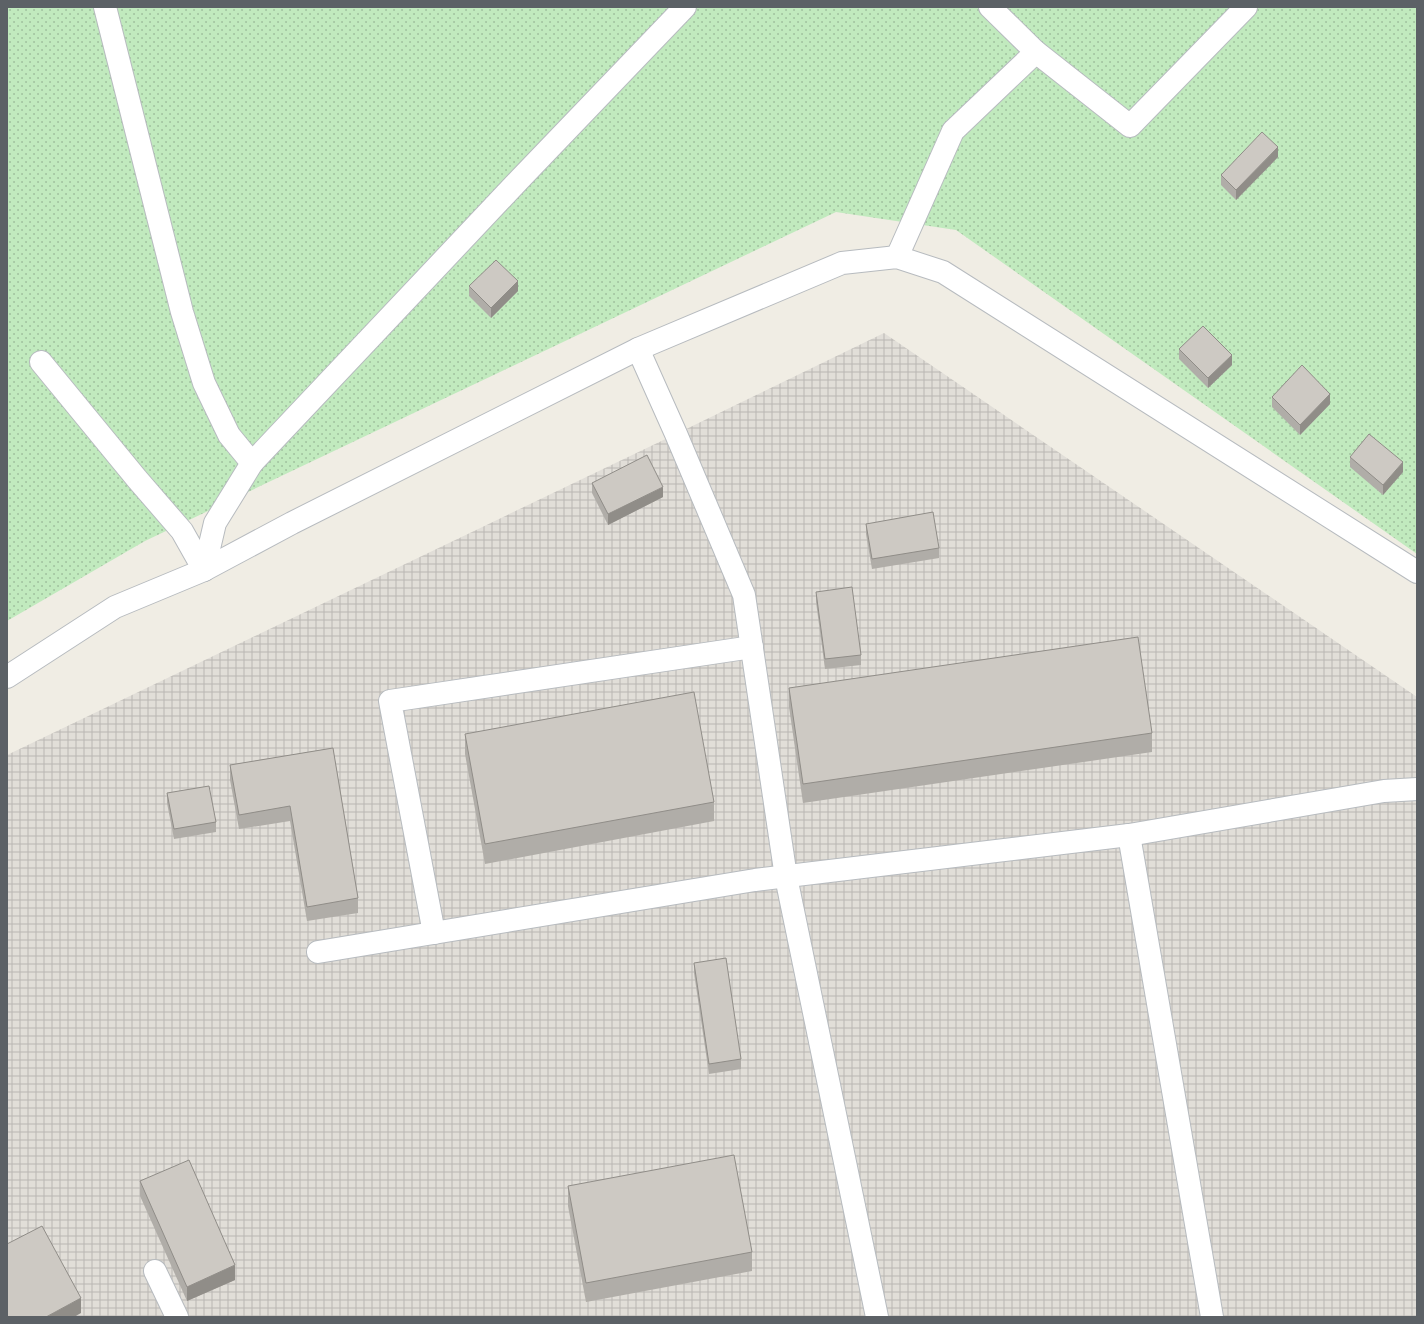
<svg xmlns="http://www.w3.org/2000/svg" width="1424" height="1324" viewBox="0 0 1424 1324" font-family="Commissioner,sans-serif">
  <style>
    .industrial { fill: url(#industrial-grid) }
    .green { fill: url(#green-dots) }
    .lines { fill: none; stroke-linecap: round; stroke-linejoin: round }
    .minor-casing { stroke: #b7bbbf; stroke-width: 24 }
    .minor { stroke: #fff; stroke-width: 22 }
    .wall { fill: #b0ada8 }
    .shaded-wall { fill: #908d88 }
    .building { fill: #cdc9c3; stroke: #908d88 }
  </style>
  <defs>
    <pattern id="industrial-grid" width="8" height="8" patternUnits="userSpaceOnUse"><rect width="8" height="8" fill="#e1ded8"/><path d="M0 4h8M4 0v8" fill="none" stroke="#bab7b3"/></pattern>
    <pattern id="green-dots" width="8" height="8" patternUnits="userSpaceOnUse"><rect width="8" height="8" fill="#c1eabe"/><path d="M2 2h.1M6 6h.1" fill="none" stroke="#a0c19e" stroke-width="1.8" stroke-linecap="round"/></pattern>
  </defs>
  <rect width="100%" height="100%" fill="#f0ede4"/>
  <path class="industrial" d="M 884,333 L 1417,697 L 1417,1317 L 7,1317 L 7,755 L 676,434 Z"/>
  <path class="green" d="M 7,7 L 1417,7 L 1417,554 L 956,230 L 836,212 L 145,541 L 7,621 Z"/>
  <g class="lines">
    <defs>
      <g id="minor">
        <path d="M 105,7 L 182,312 L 204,383 L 229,435 L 252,463"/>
        <path d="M 990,7 L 1036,52 L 1130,126 L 1246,7"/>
        <path d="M 897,257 L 953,131 L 1036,52"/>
        <path d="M 638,349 L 676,434 L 744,595 L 786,877 L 877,1317"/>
        <path d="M 41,362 L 137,479 L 182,531 L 204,570"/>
        <path d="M 204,570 L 215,523 L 252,463 L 520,179 L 685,7"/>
        <path d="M 7,677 L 115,607 L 204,570 L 292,523 L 638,349 L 842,263 L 897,257 L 943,272 L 1417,572"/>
        <path d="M 1129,835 L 1212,1317"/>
        <path d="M 434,933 L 390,701 L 752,647"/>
        <path d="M 318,952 L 755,880 L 1129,835 L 1384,791 L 1417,789"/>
        <path d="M 155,1271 L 177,1317"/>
      </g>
    </defs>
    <use href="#minor" class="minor-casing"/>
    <use href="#minor" class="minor"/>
  </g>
  <g class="wall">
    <path d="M 1278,157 L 1236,200 L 1221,185 L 1221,175 Z"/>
    <path d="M 469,286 L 518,291 L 491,318 L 469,296 Z"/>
    <path d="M 1179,349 L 1232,365 L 1208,388 L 1179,359 Z"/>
    <path d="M 1272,397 L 1330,404 L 1300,435 L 1272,407 Z"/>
    <path d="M 1350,457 L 1403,472 L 1383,495 L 1350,467 Z"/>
    <path d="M 592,483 L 663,497 L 608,525 L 592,493 Z"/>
    <path d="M 866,524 L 939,548 L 939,558 L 872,569 L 866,534 Z"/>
    <path d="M 816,592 L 861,655 L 861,665 L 825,669 L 816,602 Z"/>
    <path d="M 789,688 L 1152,733 L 1152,752 L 803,803 L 789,707 Z"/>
    <path d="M 465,734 L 714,802 L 714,821 L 485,864 L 465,754 Z"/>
    <path d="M 333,748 L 358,898 L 358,913 L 307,921 L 290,821 L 239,829 L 230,780 L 230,765 Z"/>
    <path d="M 167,793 L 216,822 L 216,832 L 174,839 L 167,803 Z"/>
    <path d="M 694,963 L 741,1059 L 741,1069 L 709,1074 L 694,973 Z"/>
    <path d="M 140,1181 L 235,1280 L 187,1301 L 140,1196 Z"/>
    <path d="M 568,1186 L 752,1252 L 752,1271 L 586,1302 L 568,1206 Z"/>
  </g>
  <g class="shaded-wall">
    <path d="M 1278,147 L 1278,157 L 1236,200 L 1236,190 Z"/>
    <path d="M 518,281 L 518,291 L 491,318 L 491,308 Z"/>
    <path d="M 1232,355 L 1232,365 L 1208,388 L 1208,378 Z"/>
    <path d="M 1330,394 L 1330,404 L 1300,435 L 1300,425 Z"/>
    <path d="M 1403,462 L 1403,472 L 1383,495 L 1383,485 Z"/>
    <path d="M 663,487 L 663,497 L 608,525 L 608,514 Z"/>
    <path d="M 235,1265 L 235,1280 L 187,1301 L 187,1287 Z"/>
    <path d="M 81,1298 L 81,1313 L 74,1317 L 46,1317 Z"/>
  </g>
  <g class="building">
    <path d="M 1262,132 L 1278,147 L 1236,190 L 1221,175 Z"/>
    <path d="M 496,260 L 518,281 L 491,308 L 469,286 Z"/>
    <path d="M 1203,326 L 1232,355 L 1208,378 L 1179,349 Z"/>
    <path d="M 1302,365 L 1330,394 L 1300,425 L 1272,397 Z"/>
    <path d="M 1369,434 L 1403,462 L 1383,485 L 1350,457 Z"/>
    <path d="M 647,455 L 663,487 L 608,514 L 592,483 Z"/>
    <path d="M 933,512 L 939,548 L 872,559 L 866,524 Z"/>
    <path d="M 852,587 L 861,655 L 825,659 L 816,592 Z"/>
    <path d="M 1138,637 L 1152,733 L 803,784 L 789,688 Z"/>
    <path d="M 694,692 L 714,802 L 485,844 L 465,734 Z"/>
    <path d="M 333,748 L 358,898 L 307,907 L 290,806 L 239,815 L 230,765 Z"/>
    <path d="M 209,786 L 216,822 L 174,829 L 167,793 Z"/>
    <path d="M 726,958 L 741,1059 L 709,1064 L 694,963 Z"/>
    <path d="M 734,1155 L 752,1252 L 586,1283 L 568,1186 Z"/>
    <path d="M 189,1160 L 235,1265 L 187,1287 L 140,1181 Z"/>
    <path d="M 42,1226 L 81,1298 L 46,1317 L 8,1317 L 7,1316 L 7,1244 Z"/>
  </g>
  <rect width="1424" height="1324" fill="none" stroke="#5c6166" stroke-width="16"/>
</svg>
